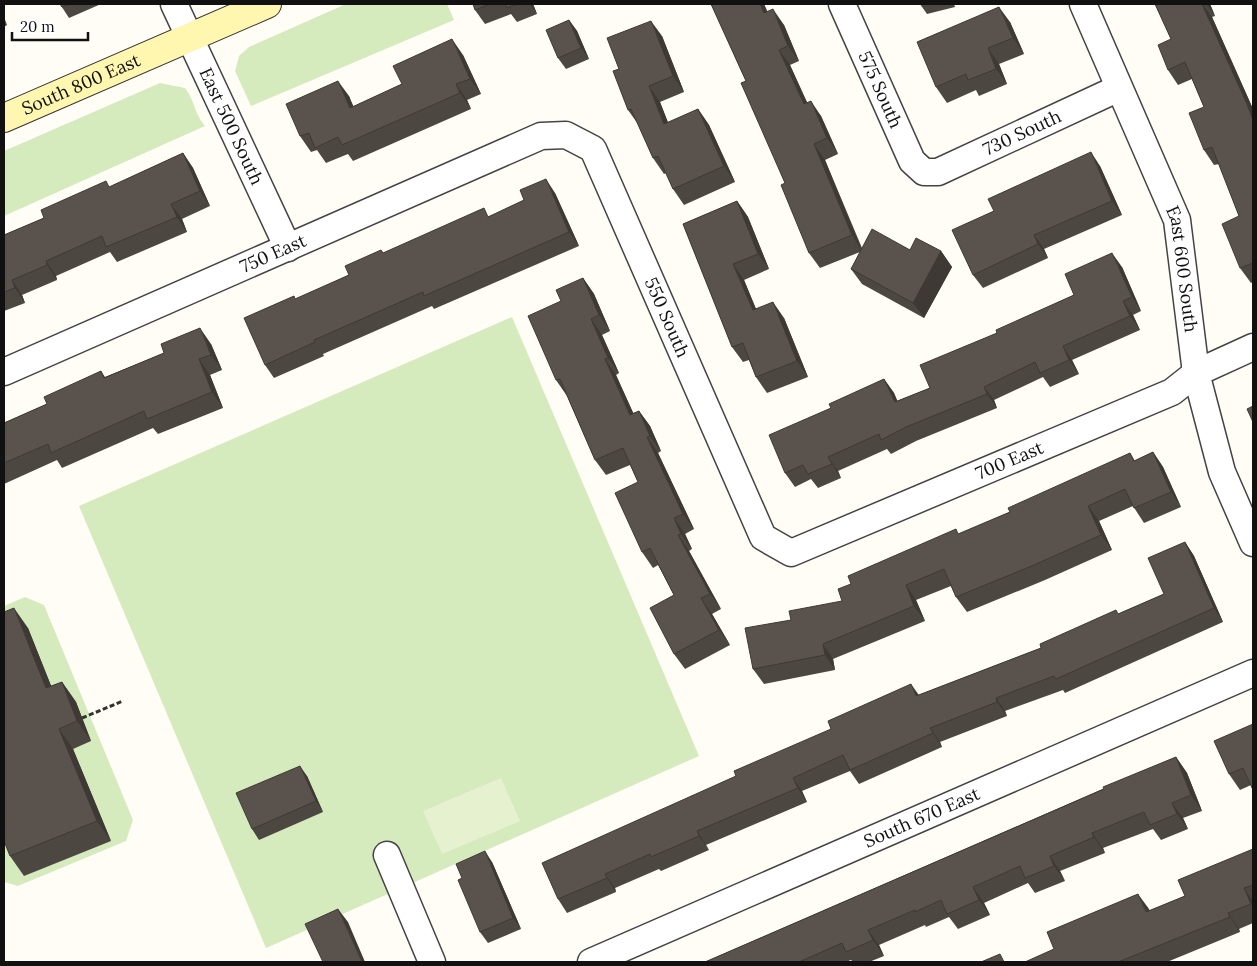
<svg xmlns="http://www.w3.org/2000/svg" width="1257" height="966" viewBox="0 0 1257 966" font-family="Lora,serif">
  <style>
    .green { fill: #d5ebbd }
    .pitch { fill: #e6f2cf }
    .lines { fill: none; stroke-linecap: round; stroke-linejoin: round }
    .street-casing { stroke: #444; stroke-width: 29 }
    .secondary-casing { stroke: #333; stroke-width: 30 }
    .path { stroke: #333; stroke-width: 3; stroke-dasharray: 5 2.5; stroke-linecap: butt }
    .street { stroke: #fff; stroke-width: 26 }
    .secondary { stroke: #fff6b0; stroke-width: 28 }
    .wall { fill: #4d4742 }
    .shaded-wall { fill: #3f3936 }
    .building { fill: #5a524d; stroke: #3f3936 }
    .labels { text-anchor: middle; stroke-width: 5; stroke-linejoin: round; paint-order: stroke }
    .street-label { font-size: 18px; fill: #111; stroke: #fff }
  </style>
  <rect width="100%" height="100%" fill="#fffdf5"/>
  <g class="green">
    <path d="M 346,4 L 447,4 L 454,20 L 251,106 L 235,71 L 239,56 L 249,47 Z"/>
    <path d="M 160,83 L 185,88 C 196,103 193,111 205,126 L 4,216 L 4,151 Z"/>
    <path d="M 512,317 L 699,756 L 266,948 L 79,506 Z"/>
    <path d="M 25,597 L 44,605 L 133,820 L 126,841 L 18,886 L 4,882 L 4,606 Z"/>
  </g>
  <path class="pitch" d="M 501,778 L 520,821 L 442,854 L 423,811 Z"/>
  <g class="lines">
    <defs>
      <g id="street">
        <path id="s1" d="M 174,4 L 288,248"/>
        <path id="s2" d="M 842,4 L 912,161 L 924,172 L 938,172 L 1119,88"/>
        <path id="s3" d="M 1083,4 L 1177,220 L 1196,373 L 1222,472 L 1253,543"/>
        <path id="s4" d="M 4,372 L 541,136 L 566,135 L 593,149 L 763,537 L 791,553 L 1172,392 L 1196,373 L 1253,347"/>
        <path d="M 387,855 L 432,962"/>
        <path id="s5" d="M 591,962 L 1253,673"/>
      </g>
      <g id="secondary">
        <path id="s6" d="M 4,118 L 267,4"/>
      </g>
    </defs>
    <use href="#street" class="street-casing"/>
    <use href="#secondary" class="secondary-casing"/>
    <path class="path" d="M 82,718 L 123,701"/>
    <use href="#street" class="street"/>
    <use href="#secondary" class="secondary"/>
  </g>
  <g class="wall">
    <path d="M 60,4 L 101,4 L 69,18 Z"/>
    <path d="M 473,4 L 533,4 L 537,14 L 517,22 L 511,14 L 485,24 L 475,10 Z"/>
    <path d="M 711,4 L 764,4 L 767,12 L 784,25 L 799,61 L 790,65 L 807,102 L 821,116 L 838,154 L 825,160 L 862,248 L 941,251 L 952,267 L 924,318 L 862,284 L 851,269 L 860,252 L 820,268 L 809,253 L 785,183 L 746,81 Z"/>
    <path d="M 920,4 L 954,4 L 955,7 L 927,14 Z"/>
    <path d="M 1155,4 L 1210,4 L 1215,16 L 1212,17 L 1253,109 L 1253,282 L 1251,283 L 1240,268 L 1239,216 L 1219,164 L 1214,165 L 1204,150 L 1204,107 L 1192,79 L 1178,85 L 1168,70 L 1171,39 Z"/>
    <path d="M 4,17 L 7,25 L 4,27 Z"/>
    <path d="M 569,20 L 577,31 L 589,59 L 566,69 L 558,58 Z"/>
    <path d="M 1010,22 L 1024,54 L 999,64 L 1007,84 L 979,96 L 976,90 L 947,103 L 936,87 Z"/>
    <path d="M 662,36 L 684,92 L 660,102 L 668,123 L 698,109 L 709,125 L 735,182 L 684,205 L 673,189 L 666,173 L 664,174 L 653,158 L 638,124 L 628,110 L 619,69 Z"/>
    <path d="M 463,55 L 481,94 L 467,100 L 471,109 L 353,161 L 348,154 L 326,163 L 317,150 L 311,152 L 300,136 L 349,96 L 353,107 Z"/>
    <path d="M 183,153 L 193,168 L 210,206 L 182,219 L 187,232 L 117,262 L 110,252 L 56,276 L 57,280 L 22,295 L 25,303 L 4,311 L 4,235 L 44,218 Z"/>
    <path d="M 1100,166 L 1122,215 L 1044,249 L 1048,258 L 983,288 L 973,275 Z"/>
    <path d="M 555,193 L 579,246 L 434,309 L 432,306 L 323,354 L 324,356 L 274,378 L 265,365 L 296,299 L 349,275 L 383,253 L 490,216 Z"/>
    <path d="M 737,201 L 748,217 L 769,269 L 744,280 L 756,309 L 784,318 L 808,377 L 767,393 L 756,377 L 749,360 L 743,362 L 732,347 L 683,224 Z"/>
    <path d="M 1122,267 L 1141,311 L 1133,315 L 1140,330 L 1072,360 L 1079,374 L 1050,387 L 1043,377 L 994,400 L 997,408 L 916,441 L 891,454 L 887,449 L 838,471 L 841,478 L 818,488 L 811,479 L 795,487 L 785,473 L 831,408 L 884,379 L 894,393 L 897,401 L 930,388 L 997,333 L 1074,295 Z"/>
    <path d="M 583,278 L 594,294 L 610,331 L 602,335 L 619,373 L 616,375 L 633,413 L 639,411 L 650,426 L 661,451 L 658,453 L 694,529 L 685,534 L 692,549 L 689,551 L 721,609 L 712,614 L 730,645 L 685,669 L 674,654 L 674,595 L 658,565 L 653,568 L 642,552 L 638,482 L 630,465 L 606,475 L 595,460 L 567,396 L 556,380 L 561,301 Z"/>
    <path d="M 211,344 L 222,370 L 210,375 L 223,408 L 158,434 L 153,428 L 62,468 L 57,460 L 4,484 L 4,423 L 47,404 L 101,371 L 105,377 L 164,353 Z"/>
    <path d="M 1153,452 L 1163,467 L 1181,507 L 1144,523 L 1133,506 L 1099,521 L 1112,550 L 1045,580 L 967,612 L 956,597 L 951,586 L 916,600 L 925,621 L 833,659 L 835,670 L 764,684 L 753,669 L 791,620 L 842,601 L 851,584 L 959,534 L 1010,512 L 1130,453 L 1135,461 Z"/>
    <path d="M 1185,542 L 1194,556 L 1223,622 L 1065,693 L 1063,690 L 1005,711 L 1007,716 L 940,742 L 942,747 L 859,784 L 850,771 L 802,791 L 807,802 L 706,845 L 709,850 L 661,871 L 659,869 L 615,888 L 616,892 L 567,913 L 558,899 L 919,695 L 1041,648 L 1164,594 Z"/>
    <path d="M 28,628 L 51,686 L 62,682 L 76,702 L 91,741 L 73,749 L 111,841 L 24,876 L 10,856 Z"/>
    <path d="M 1253,724 L 1251,785 L 1240,790 L 1229,774 Z"/>
    <path d="M 1176,757 L 1187,773 L 1202,811 L 1183,818 L 1188,829 L 1161,840 L 1153,829 L 1103,848 L 1105,853 L 1060,871 L 1065,881 L 1035,893 L 1028,883 L 984,903 L 990,915 L 958,929 L 949,917 L 926,927 L 925,925 L 879,945 L 884,956 L 869,962 L 853,962 L 851,960 L 846,962 L 705,962 Z"/>
    <path d="M 307,776 L 323,812 L 259,840 L 252,829 Z"/>
    <path d="M 1253,849 L 1253,923 L 1239,929 L 1240,932 L 1167,962 L 1025,962 L 1185,896 Z"/>
    <path d="M 492,862 L 521,929 L 488,943 L 480,932 Z"/>
  </g>
  <g class="shaded-wall">
    <path d="M 530,4 L 533,4 L 537,14 Z"/>
    <path d="M 760,4 L 764,4 L 775,28 L 764,13 Z"/>
    <path d="M 1202,4 L 1212,17 L 1253,109 L 1253,120 Z"/>
    <path d="M 1207,4 L 1210,4 L 1215,16 Z"/>
    <path d="M 999,7 L 1010,22 L 1024,54 L 1013,38 Z"/>
    <path d="M 773,9 L 784,25 L 799,61 L 788,46 Z"/>
    <path d="M 569,20 L 577,31 L 589,59 L 581,48 Z"/>
    <path d="M 651,21 L 662,36 L 684,92 L 673,76 Z"/>
    <path d="M 452,39 L 463,55 L 481,94 L 470,79 Z"/>
    <path d="M 988,48 L 999,64 L 1007,84 L 996,69 Z"/>
    <path d="M 779,50 L 790,65 L 814,119 L 804,104 Z"/>
    <path d="M 338,81 L 349,96 L 361,124 L 350,108 Z"/>
    <path d="M 456,84 L 467,100 L 471,109 L 460,93 Z"/>
    <path d="M 649,86 L 660,102 L 675,140 L 664,124 Z"/>
    <path d="M 811,101 L 821,116 L 838,154 L 827,138 Z"/>
    <path d="M 698,109 L 709,125 L 735,182 L 724,166 Z"/>
    <path d="M 814,144 L 825,160 L 862,251 L 852,235 Z"/>
    <path d="M 1091,152 L 1100,166 L 1122,215 L 1112,201 Z"/>
    <path d="M 183,153 L 193,168 L 210,206 L 200,191 Z"/>
    <path d="M 546,179 L 555,193 L 579,246 L 569,232 Z"/>
    <path d="M 737,201 L 748,217 L 769,269 L 758,254 Z"/>
    <path d="M 171,204 L 182,219 L 187,232 L 177,217 Z"/>
    <path d="M 1034,235 L 1044,249 L 1048,258 L 1038,244 Z"/>
    <path d="M 941,251 L 952,267 L 924,318 L 913,303 Z"/>
    <path d="M 1112,253 L 1122,267 L 1141,311 L 1132,297 Z"/>
    <path d="M 46,261 L 56,276 L 57,280 L 47,265 Z"/>
    <path d="M 733,264 L 744,280 L 763,326 L 753,310 Z"/>
    <path d="M 583,278 L 594,294 L 610,331 L 599,315 Z"/>
    <path d="M 12,280 L 22,295 L 25,303 L 15,288 Z"/>
    <path d="M 1123,301 L 1133,315 L 1140,330 L 1130,316 Z"/>
    <path d="M 773,302 L 784,318 L 808,377 L 797,361 Z"/>
    <path d="M 591,319 L 602,335 L 619,373 L 608,358 Z"/>
    <path d="M 200,328 L 211,344 L 222,370 L 211,355 Z"/>
    <path d="M 1063,346 L 1072,360 L 1079,374 L 1069,360 Z"/>
    <path d="M 199,359 L 210,375 L 223,408 L 212,392 Z"/>
    <path d="M 605,359 L 616,375 L 641,430 L 630,415 Z"/>
    <path d="M 884,379 L 894,393 L 904,416 L 895,402 Z"/>
    <path d="M 984,387 L 994,400 L 997,408 L 987,394 Z"/>
    <path d="M 639,411 L 650,426 L 661,451 L 650,436 Z"/>
    <path d="M 647,437 L 658,453 L 694,529 L 683,514 Z"/>
    <path d="M 1153,452 L 1163,467 L 1181,507 L 1171,492 Z"/>
    <path d="M 828,457 L 838,471 L 841,478 L 832,464 Z"/>
    <path d="M 1088,506 L 1099,521 L 1112,550 L 1101,535 Z"/>
    <path d="M 674,518 L 685,534 L 692,549 L 681,534 Z"/>
    <path d="M 678,535 L 689,551 L 721,609 L 710,594 Z"/>
    <path d="M 1185,542 L 1194,556 L 1223,622 L 1214,608 Z"/>
    <path d="M 906,585 L 916,600 L 925,621 L 914,606 Z"/>
    <path d="M 701,598 L 712,614 L 730,645 L 719,630 Z"/>
    <path d="M 14,608 L 28,628 L 60,708 L 46,688 Z"/>
    <path d="M 823,644 L 833,659 L 835,670 L 825,655 Z"/>
    <path d="M 62,682 L 76,702 L 91,741 L 77,721 Z"/>
    <path d="M 911,684 L 921,698 L 916,696 Z"/>
    <path d="M 996,698 L 1005,711 L 1007,716 L 997,702 Z"/>
    <path d="M 930,728 L 940,742 L 942,747 L 933,733 Z"/>
    <path d="M 59,729 L 73,749 L 111,841 L 97,821 Z"/>
    <path d="M 1176,757 L 1187,773 L 1202,811 L 1191,795 Z"/>
    <path d="M 300,766 L 307,776 L 323,812 L 316,801 Z"/>
    <path d="M 793,778 L 802,791 L 807,802 L 798,788 Z"/>
    <path d="M 1172,803 L 1183,818 L 1188,829 L 1177,814 Z"/>
    <path d="M 697,831 L 706,845 L 709,850 L 699,836 Z"/>
    <path d="M 1092,833 L 1103,848 L 1105,853 L 1094,837 Z"/>
    <path d="M 485,851 L 492,862 L 521,929 L 513,918 Z"/>
    <path d="M 1050,856 L 1060,871 L 1065,881 L 1054,866 Z"/>
    <path d="M 605,874 L 615,888 L 616,892 L 607,878 Z"/>
    <path d="M 973,887 L 984,903 L 990,915 L 979,900 Z"/>
    <path d="M 1244,888 L 1253,901 L 1253,908 L 1251,904 Z"/>
    <path d="M 1138,894 L 1149,909 L 1156,927 L 1146,912 Z"/>
    <path d="M 338,909 L 348,922 L 365,962 L 362,962 Z"/>
    <path d="M 1228,913 L 1239,929 L 1240,932 L 1230,917 Z"/>
    <path d="M 868,930 L 879,945 L 884,956 L 873,940 Z"/>
  </g>
  <g class="building">
    <path d="M 60,4 L 70,4 L 62,7 Z"/>
    <path d="M 473,4 L 490,4 L 475,10 Z"/>
    <path d="M 505,4 L 517,4 L 507,8 Z"/>
    <path d="M 711,4 L 760,4 L 764,13 L 773,9 L 788,46 L 779,50 L 804,104 L 811,101 L 827,138 L 814,144 L 852,235 L 809,253 L 781,185 L 785,183 L 741,83 L 746,81 Z"/>
    <path d="M 1155,4 L 1202,4 L 1247,104 L 1253,120 L 1253,263 L 1240,268 L 1222,224 L 1239,216 L 1212,147 L 1204,150 L 1189,113 L 1204,107 L 1185,62 L 1168,70 L 1158,45 L 1171,39 Z"/>
    <path d="M 999,7 L 1013,38 L 988,48 L 996,69 L 968,80 L 966,74 L 936,87 L 917,42 Z"/>
    <path d="M 569,20 L 581,48 L 558,58 L 546,30 Z"/>
    <path d="M 651,21 L 673,76 L 649,86 L 664,124 L 698,109 L 724,166 L 673,189 L 658,156 L 653,158 L 631,109 L 628,110 L 613,71 L 619,69 L 607,38 Z"/>
    <path d="M 452,39 L 470,79 L 456,84 L 460,93 L 342,145 L 338,137 L 315,148 L 309,133 L 300,136 L 286,104 L 338,81 L 350,108 L 402,84 L 393,66 Z"/>
    <path d="M 1091,152 L 1112,201 L 1034,235 L 1038,244 L 973,275 L 952,230 L 994,211 L 988,199 Z"/>
    <path d="M 183,153 L 200,191 L 171,204 L 177,217 L 106,247 L 102,236 L 46,261 L 47,265 L 12,280 L 15,288 L 4,292 L 4,235 L 44,218 L 41,210 L 106,181 L 109,187 Z"/>
    <path d="M 546,179 L 569,232 L 424,296 L 423,292 L 314,340 L 315,342 L 265,365 L 244,318 L 294,296 L 295,299 L 349,275 L 345,266 L 381,250 L 383,253 L 484,208 L 488,217 L 524,200 L 520,190 Z"/>
    <path d="M 737,201 L 758,254 L 733,264 L 753,310 L 773,302 L 797,361 L 756,377 L 743,343 L 732,347 L 683,224 Z"/>
    <path d="M 872,229 L 910,250 L 916,238 L 941,251 L 913,303 L 851,269 Z"/>
    <path d="M 1112,253 L 1132,297 L 1123,301 L 1130,316 L 1063,346 L 1069,360 L 1040,373 L 1035,362 L 984,387 L 987,394 L 906,427 L 881,440 L 879,434 L 828,457 L 832,464 L 808,474 L 803,465 L 785,473 L 769,435 L 831,408 L 829,404 L 884,379 L 895,402 L 930,388 L 920,365 L 997,333 L 996,330 L 1074,295 L 1065,274 Z"/>
    <path d="M 583,278 L 599,315 L 591,319 L 608,358 L 605,359 L 630,415 L 639,411 L 650,436 L 647,437 L 683,514 L 674,518 L 681,534 L 678,535 L 710,594 L 701,598 L 719,630 L 674,654 L 650,608 L 674,595 L 650,548 L 642,552 L 615,493 L 638,482 L 623,448 L 595,460 L 560,379 L 556,380 L 528,316 L 561,301 L 556,290 Z"/>
    <path d="M 200,328 L 211,355 L 199,359 L 212,392 L 147,419 L 144,411 L 51,453 L 48,444 L 4,463 L 4,423 L 47,404 L 44,397 L 101,371 L 104,378 L 164,353 L 161,344 Z"/>
    <path d="M 1253,406 L 1253,422 L 1247,409 Z"/>
    <path d="M 1153,452 L 1171,492 L 1134,508 L 1125,489 L 1088,506 L 1101,535 L 1034,565 L 956,597 L 944,569 L 906,585 L 914,606 L 823,644 L 825,655 L 753,669 L 745,628 L 791,620 L 789,611 L 842,601 L 838,589 L 851,584 L 848,576 L 956,529 L 958,534 L 1010,512 L 1008,508 L 1130,453 L 1134,461 Z"/>
    <path d="M 1185,542 L 1214,608 L 1056,679 L 1054,676 L 996,698 L 997,702 L 930,728 L 933,733 L 850,770 L 843,755 L 793,778 L 798,788 L 697,831 L 699,836 L 651,857 L 650,854 L 605,874 L 607,878 L 558,899 L 542,863 L 736,776 L 734,771 L 831,729 L 828,721 L 911,684 L 916,696 L 1041,648 L 1040,644 L 1116,610 L 1118,614 L 1164,594 L 1148,558 Z"/>
    <path d="M 14,608 L 46,688 L 62,682 L 77,721 L 59,729 L 97,821 L 10,856 L 4,841 L 4,612 Z"/>
    <path d="M 1253,724 L 1253,790 L 1243,768 L 1229,774 L 1214,741 Z"/>
    <path d="M 1176,757 L 1191,795 L 1172,803 L 1177,814 L 1150,825 L 1144,812 L 1092,833 L 1094,837 L 1050,856 L 1054,866 L 1025,878 L 1020,866 L 973,887 L 979,900 L 947,914 L 941,900 L 915,912 L 915,910 L 868,930 L 873,940 L 846,952 L 842,943 L 799,962 L 705,962 L 1104,789 L 1103,787 Z"/>
    <path d="M 300,766 L 316,801 L 252,829 L 236,793 Z"/>
    <path d="M 1253,849 L 1253,885 L 1244,888 L 1251,904 L 1228,913 L 1230,917 L 1118,962 L 1025,962 L 1054,949 L 1047,932 L 1138,894 L 1146,912 L 1185,896 L 1178,880 Z"/>
    <path d="M 485,851 L 513,918 L 480,932 L 458,880 L 462,878 L 456,864 Z"/>
    <path d="M 338,909 L 362,962 L 323,962 L 305,924 Z"/>
    <path d="M 1000,954 L 1004,962 L 981,962 Z"/>
  </g>
  <g class="labels">
    <g class="street-label">
      <text dy="6" stroke="none"><textPath href="#s6" startOffset="84">South 800 East</textPath></text>
      <text dy="6" stroke="none"><textPath href="#s2" startOffset="94">575 South</textPath></text>
      <text dy="6" stroke="none"><textPath href="#s1" startOffset="135">East 500 South</textPath></text>
      <text dy="6" stroke="none"><textPath href="#s2" startOffset="295">730 South</textPath></text>
      <text dy="6" stroke="none"><textPath href="#s4" startOffset="294">750 East</textPath></text>
      <text dy="6" stroke="none"><textPath href="#s3" startOffset="285">East 600 South</textPath></text>
      <text dy="6" stroke="none"><textPath href="#s4" startOffset="826">550 South</textPath></text>
      <text dy="6" stroke="none"><textPath href="#s4" startOffset="1335">700 East</textPath></text>
      <text dy="6" stroke="none"><textPath href="#s5" startOffset="361">South 670 East</textPath></text>
    </g>
  </g>
  <rect width="1257" height="966" fill="none" stroke="#111111" stroke-width="10"/>
  <path d="M12 32v8h76v-8" fill="none" stroke="#111111" stroke-width="2.5"/>
  <text x="20" y="32" font-size="15" fill="#111111" stroke="#ffffff" stroke-width="4" paint-order="stroke">20 m</text>
</svg>
